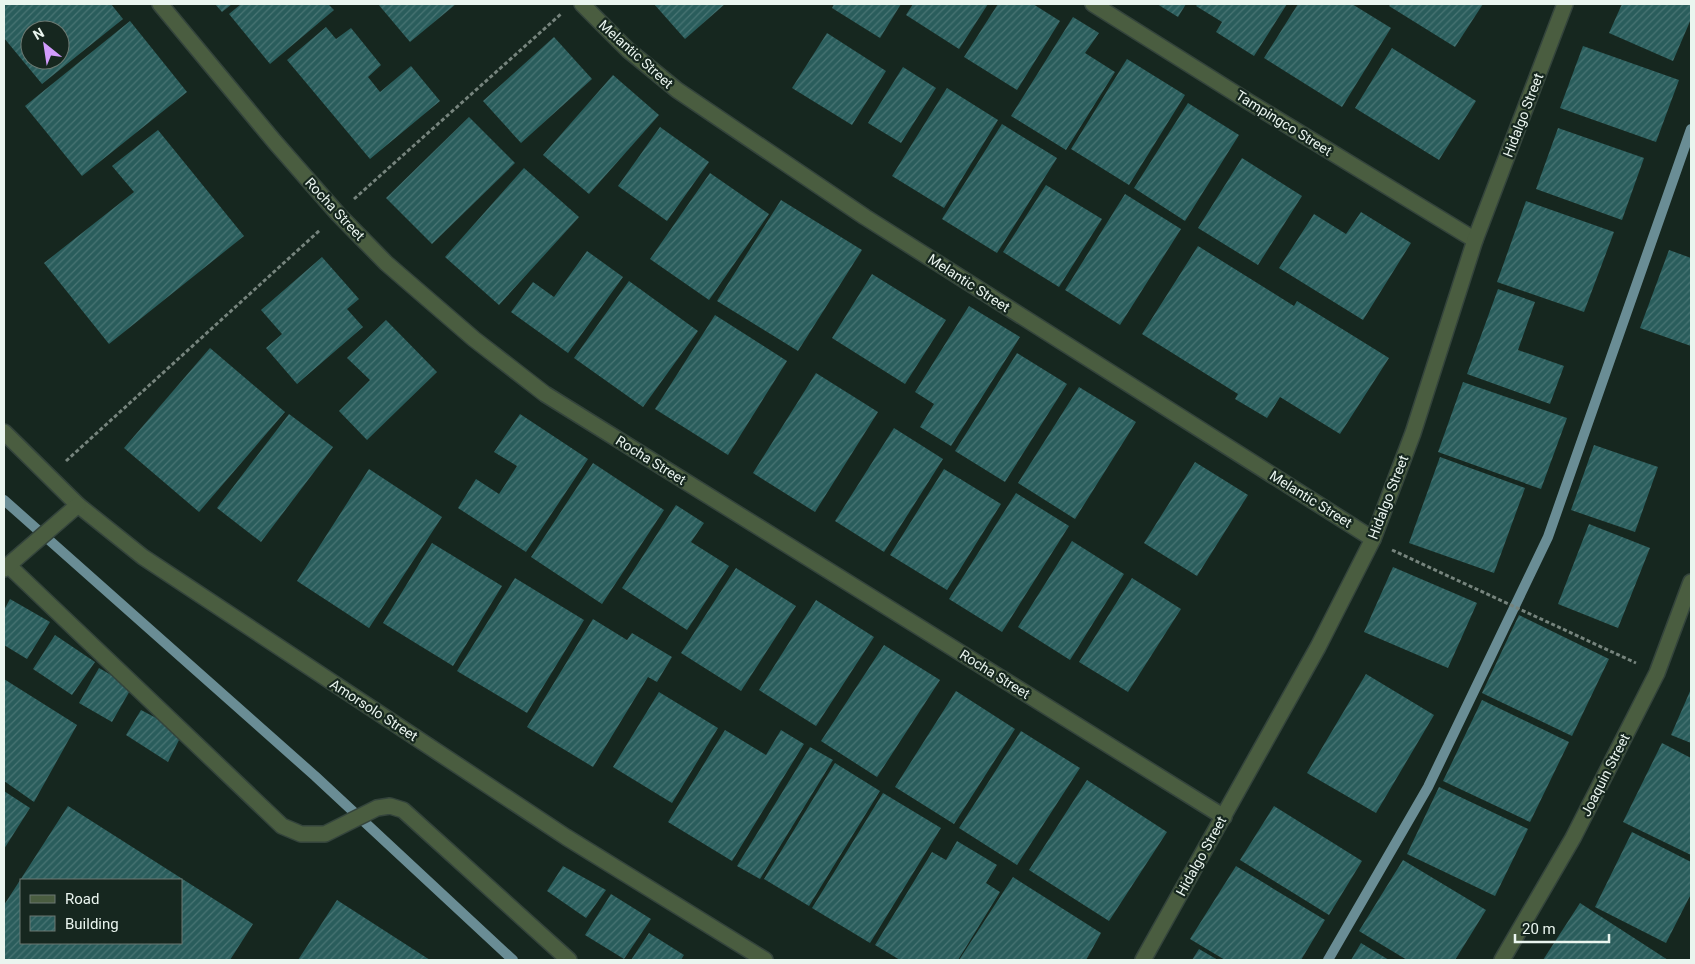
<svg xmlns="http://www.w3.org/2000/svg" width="1695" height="964" viewBox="0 0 1695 964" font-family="Roboto,sans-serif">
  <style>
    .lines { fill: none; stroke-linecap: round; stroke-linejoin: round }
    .stream { stroke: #6a8d95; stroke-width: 10 }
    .building { fill: url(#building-hatch); fill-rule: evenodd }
    .minor-casing { stroke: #34443c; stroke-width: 18 }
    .path { stroke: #76847d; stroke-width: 3; stroke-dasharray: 4 2.5; stroke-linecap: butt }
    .minor { stroke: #4a5d40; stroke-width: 15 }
    .labels { text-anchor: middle; stroke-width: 4.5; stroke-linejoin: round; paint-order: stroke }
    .street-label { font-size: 14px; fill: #eaf5ef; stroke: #16271f }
  </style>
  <defs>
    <pattern id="building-hatch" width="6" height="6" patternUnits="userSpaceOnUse" patternTransform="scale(1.25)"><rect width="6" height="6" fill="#2a5d5c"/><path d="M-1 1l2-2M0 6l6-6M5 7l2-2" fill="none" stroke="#497574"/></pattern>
  </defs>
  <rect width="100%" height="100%" fill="#16271f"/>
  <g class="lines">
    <g class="stream">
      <path d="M 4,500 L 315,776 L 513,960"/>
      <path d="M 1328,960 L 1428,787 L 1548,537 L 1691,129"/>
    </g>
  </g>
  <g class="building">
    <path d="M 7,4 L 111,4 L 123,19 L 42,84 L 4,38 L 4,6 ZM 30,30 L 60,30 L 60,60 L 30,60 Z"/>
    <path d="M 215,4 L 232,4 L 222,12 Z"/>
    <path d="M 241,4 L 328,4 L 334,10 L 270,64 L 229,14 Z"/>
    <path d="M 378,4 L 456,4 L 410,42 Z"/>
    <path d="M 654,4 L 725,4 L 685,39 Z"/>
    <path d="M 834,4 L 901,4 L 880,38 L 832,8 Z"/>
    <path d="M 913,4 L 988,4 L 959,49 L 906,15 Z"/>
    <path d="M 998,4 L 1033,4 L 1060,21 L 1017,90 L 964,57 Z"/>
    <path d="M 1157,4 L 1186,4 L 1178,17 Z"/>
    <path d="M 1198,4 L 1287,4 L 1254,56 L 1216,32 L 1222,22 L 1196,6 Z"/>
    <path d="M 1298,4 L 1352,4 L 1391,28 L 1342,107 L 1264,58 Z"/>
    <path d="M 1391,4 L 1483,4 L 1455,47 L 1389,6 Z"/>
    <path d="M 1622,4 L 1691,4 L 1691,19 L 1673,61 L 1609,33 Z"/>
    <path d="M 1073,17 L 1099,33 L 1085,53 L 1115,72 L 1066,150 L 1011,116 Z"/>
    <path d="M 130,21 L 187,92 L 82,176 L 25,106 Z"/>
    <path d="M 326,27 L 336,39 L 351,28 L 381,65 L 368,77 L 380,92 L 411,66 L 440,101 L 370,159 L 287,60 Z"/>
    <path d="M 827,33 L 886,71 L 852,125 L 792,88 Z"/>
    <path d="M 554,37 L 592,79 L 521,143 L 483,101 Z"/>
    <path d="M 1583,46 L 1679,80 L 1656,142 L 1560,108 Z"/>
    <path d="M 1392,48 L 1476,101 L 1439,160 L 1355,108 Z"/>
    <path d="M 1127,59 L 1185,95 L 1129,185 L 1071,149 Z"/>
    <path d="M 903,67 L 936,88 L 901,143 L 868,123 Z"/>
    <path d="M 613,75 L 659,115 L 589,194 L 543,155 Z"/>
    <path d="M 947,88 L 998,120 L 944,208 L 892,176 Z"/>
    <path d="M 1188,103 L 1239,135 L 1185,221 L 1134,188 Z"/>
    <path d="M 469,117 L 515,163 L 432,244 L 386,198 Z"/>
    <path d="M 1002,124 L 1057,158 L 997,253 L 942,219 Z"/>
    <path d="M 660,127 L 709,162 L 667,221 L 618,186 Z"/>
    <path d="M 1558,128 L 1644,158 L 1622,220 L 1536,189 Z"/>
    <path d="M 158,130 L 244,236 L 109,344 L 44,263 L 134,192 L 112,166 Z"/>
    <path d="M 1242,158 L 1302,196 L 1258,265 L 1198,228 Z"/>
    <path d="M 524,168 L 579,217 L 499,305 L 445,257 Z"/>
    <path d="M 710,173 L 769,214 L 709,300 L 650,259 Z"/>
    <path d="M 1046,185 L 1102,219 L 1059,287 L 1003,252 Z"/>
    <path d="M 1125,194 L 1181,229 L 1120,325 L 1065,290 Z"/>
    <path d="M 781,200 L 862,250 L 798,351 L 717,301 Z"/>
    <path d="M 1526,201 L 1614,232 L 1584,312 L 1497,282 Z"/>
    <path d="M 1361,212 L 1411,243 L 1363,320 L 1279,268 L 1314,214 L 1346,234 Z"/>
    <path d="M 1198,246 L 1294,306 L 1297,301 L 1389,358 L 1340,434 L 1280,397 L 1267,418 L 1235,399 L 1238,394 L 1142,334 Z"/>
    <path d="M 1669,250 L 1691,258 L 1691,346 L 1640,328 Z"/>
    <path d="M 587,251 L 623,277 L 568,353 L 511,312 L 533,282 L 554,297 Z"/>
    <path d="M 322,257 L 359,299 L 347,309 L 363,327 L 297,384 L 266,348 L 282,334 L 261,310 Z"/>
    <path d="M 872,274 L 946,320 L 905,384 L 832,338 Z"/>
    <path d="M 629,281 L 698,331 L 643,407 L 574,358 Z"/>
    <path d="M 1498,289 L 1535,302 L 1518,350 L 1564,366 L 1550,404 L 1467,374 Z"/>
    <path d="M 969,306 L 1020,337 L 951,446 L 920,427 L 934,404 L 915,392 Z"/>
    <path d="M 715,315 L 787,361 L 728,455 L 655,409 Z"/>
    <path d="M 386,320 L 437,372 L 367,440 L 339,411 L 370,380 L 347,358 Z"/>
    <path d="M 210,348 L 285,412 L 199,512 L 124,448 Z"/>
    <path d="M 1017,353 L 1067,384 L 1005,482 L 955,451 Z"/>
    <path d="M 816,373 L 878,412 L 815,512 L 753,473 Z"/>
    <path d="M 1463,382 L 1567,418 L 1541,489 L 1438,452 Z"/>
    <path d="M 1079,387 L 1136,422 L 1075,519 L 1018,483 Z"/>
    <path d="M 289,414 L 333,447 L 261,542 L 217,508 Z"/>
    <path d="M 520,414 L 588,459 L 526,552 L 458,508 L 476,479 L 499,494 L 517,466 L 494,452 Z"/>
    <path d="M 894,428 L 943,459 L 884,552 L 835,521 Z"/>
    <path d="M 1594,445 L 1658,467 L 1635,532 L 1571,510 Z"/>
    <path d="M 1440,457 L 1525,488 L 1494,573 L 1409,543 Z"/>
    <path d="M 1195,462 L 1248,495 L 1197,576 L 1144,543 Z"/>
    <path d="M 593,463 L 664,510 L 602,604 L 531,557 Z"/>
    <path d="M 369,469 L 442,517 L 369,628 L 297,581 Z"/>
    <path d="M 944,469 L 1001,504 L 947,590 L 890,555 Z"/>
    <path d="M 1016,493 L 1069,526 L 1002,632 L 949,599 Z"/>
    <path d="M 676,505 L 704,523 L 691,542 L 729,566 L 687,630 L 622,588 Z"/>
    <path d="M 1589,524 L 1650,548 L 1618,628 L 1558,604 Z"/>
    <path d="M 1072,541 L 1124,574 L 1070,660 L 1018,627 Z"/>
    <path d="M 432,543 L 502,586 L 453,666 L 383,623 Z"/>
    <path d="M 1393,567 L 1477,603 L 1448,668 L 1364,632 Z"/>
    <path d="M 736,568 L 796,606 L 741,691 L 681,653 Z"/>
    <path d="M 515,578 L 584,620 L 527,713 L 457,671 Z"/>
    <path d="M 1132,578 L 1181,609 L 1128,692 L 1079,662 Z"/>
    <path d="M 10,599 L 50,622 L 27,659 L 4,645 L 4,610 Z"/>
    <path d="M 816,600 L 874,637 L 816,726 L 759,690 Z"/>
    <path d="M 1519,615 L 1609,659 L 1572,736 L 1482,693 Z"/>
    <path d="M 593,619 L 627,640 L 632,633 L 672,657 L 657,682 L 648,677 L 593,767 L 527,727 Z"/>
    <path d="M 55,635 L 95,662 L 72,695 L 33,669 Z"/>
    <path d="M 884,645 L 940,680 L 877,777 L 821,741 Z"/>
    <path d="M 99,668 L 132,687 L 112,722 L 79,703 Z"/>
    <path d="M 1366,674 L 1434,715 L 1376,813 L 1307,773 Z"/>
    <path d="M 4,679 L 77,725 L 34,802 L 4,781 Z"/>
    <path d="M 1691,689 L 1691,743 L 1671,735 Z"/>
    <path d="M 956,691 L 1015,729 L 954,824 L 895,787 Z"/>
    <path d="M 659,692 L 718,728 L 672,803 L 613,767 Z"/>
    <path d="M 1482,700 L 1569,742 L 1530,822 L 1443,781 Z"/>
    <path d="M 141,710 L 183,732 L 168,762 L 126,735 Z"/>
    <path d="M 725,730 L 766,755 L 781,730 L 804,744 L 732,861 L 668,822 Z"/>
    <path d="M 1021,731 L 1080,768 L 1017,865 L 959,828 Z"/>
    <path d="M 1662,743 L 1691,758 L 1691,855 L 1623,822 Z"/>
    <path d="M 810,747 L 833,760 L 760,879 L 737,866 Z"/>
    <path d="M 835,763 L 880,791 L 809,906 L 764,879 Z"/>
    <path d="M 1087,780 L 1167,832 L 1109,921 L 1029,870 Z"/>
    <path d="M 1439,787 L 1528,829 L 1495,896 L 1407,854 Z"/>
    <path d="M 4,791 L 30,808 L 4,849 Z"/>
    <path d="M 883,793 L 941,828 L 870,943 L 812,908 Z"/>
    <path d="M 68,806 L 253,924 L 230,960 L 4,960 L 4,905 ZM 21,880 L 181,880 L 181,943 L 21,943 Z"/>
    <path d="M 1274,806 L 1362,861 L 1329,915 L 1240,860 Z"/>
    <path d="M 1632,832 L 1691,862 L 1691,894 L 1666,943 L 1595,907 Z"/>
    <path d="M 957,841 L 997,865 L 986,883 L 1000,892 L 958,960 L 900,960 L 875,945 L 932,852 L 946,860 Z"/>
    <path d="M 1403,860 L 1486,910 L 1455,960 L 1407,960 L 1359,931 Z"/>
    <path d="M 563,866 L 606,890 L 586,918 L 547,891 Z"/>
    <path d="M 1236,866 L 1325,920 L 1301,960 L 1225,960 L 1190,939 Z"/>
    <path d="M 1013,877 L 1101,933 L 1086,960 L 959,960 Z"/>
    <path d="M 611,894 L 651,919 L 624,959 L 585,935 Z"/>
    <path d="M 337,900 L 430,960 L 298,960 Z"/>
    <path d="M 1580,903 L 1668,960 L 1543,960 Z"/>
    <path d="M 649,933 L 684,955 L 681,960 L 631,960 Z"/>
    <path d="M 1361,943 L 1389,960 L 1351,960 Z"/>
    <path d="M 1199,949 L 1218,960 L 1192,960 Z"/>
  </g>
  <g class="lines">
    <defs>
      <g id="minor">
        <path d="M 160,4 L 274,141 L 338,214 L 386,263 L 474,339 L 545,394 L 1224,817"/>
        <path d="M 582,4 L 628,50 L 677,90 L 865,217 L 1373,539"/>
        <path d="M 1093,4 L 1249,102 L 1475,240"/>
        <path d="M 4,432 L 78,505 L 143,557 L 566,837 L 765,960"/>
        <path d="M 8,565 L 282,826 L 301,834 L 325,834 L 377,808 L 390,806 L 403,810 L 569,960"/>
        <path d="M 4,569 L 78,505"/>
        <path d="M 1143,960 L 1318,647 L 1373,539 L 1413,433 L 1475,240 L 1565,4"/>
        <path d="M 1502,960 L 1573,838 L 1657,673 L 1691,582"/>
      </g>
    </defs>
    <use href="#minor" class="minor-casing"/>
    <g class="path">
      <path d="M 354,199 L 562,13"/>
      <path d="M 66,461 L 320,230"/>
      <path d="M 1392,550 L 1636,663"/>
    </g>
    <use href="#minor" class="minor"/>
  </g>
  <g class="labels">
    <g class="street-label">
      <text transform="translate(636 54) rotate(42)" y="5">Melantic Street</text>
      <text transform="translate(1523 115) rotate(-69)" y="5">Hidalgo Street</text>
      <text transform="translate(1284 123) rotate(32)" y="5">Tampingco Street</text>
      <text transform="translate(335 209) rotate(47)" y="5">Rocha Street</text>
      <text transform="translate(969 283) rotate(33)" y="5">Melantic Street</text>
      <text transform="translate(651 460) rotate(32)" y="5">Rocha Street</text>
      <text transform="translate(1388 497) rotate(-69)" y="5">Hidalgo Street</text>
      <text transform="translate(1311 499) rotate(32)" y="5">Melantic Street</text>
      <text transform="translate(995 674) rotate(32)" y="5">Rocha Street</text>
      <text transform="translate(374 710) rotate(33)" y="5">Amorsolo Street</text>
      <text transform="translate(1605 775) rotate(-63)" y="5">Joaquin Street</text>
      <text transform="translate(1201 856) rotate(-61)" y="5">Hidalgo Street</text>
    </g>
  </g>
  <rect width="1695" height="964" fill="none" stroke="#eaf5ef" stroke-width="10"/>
  <rect x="20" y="879" width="162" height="65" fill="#16271f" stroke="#6b7972"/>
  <rect x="30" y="895" width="25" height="8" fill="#4a5d40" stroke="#6b7972"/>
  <text x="65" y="904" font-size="15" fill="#eaf5ef">Road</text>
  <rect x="30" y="916" width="25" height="15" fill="url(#building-hatch)" stroke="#6b7972"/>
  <text x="65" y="929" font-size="15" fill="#eaf5ef">Building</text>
  <g transform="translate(45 45) rotate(330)"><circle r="24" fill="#16271f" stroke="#6b7972"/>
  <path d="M0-4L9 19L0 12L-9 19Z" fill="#d29cfd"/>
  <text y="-8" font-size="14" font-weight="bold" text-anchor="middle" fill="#eaf5ef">N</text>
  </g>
  <path d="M1515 934v8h94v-8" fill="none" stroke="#eaf5ef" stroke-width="2.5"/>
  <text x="1522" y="934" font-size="15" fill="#eaf5ef" stroke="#16271f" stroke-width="4" paint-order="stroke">20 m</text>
</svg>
